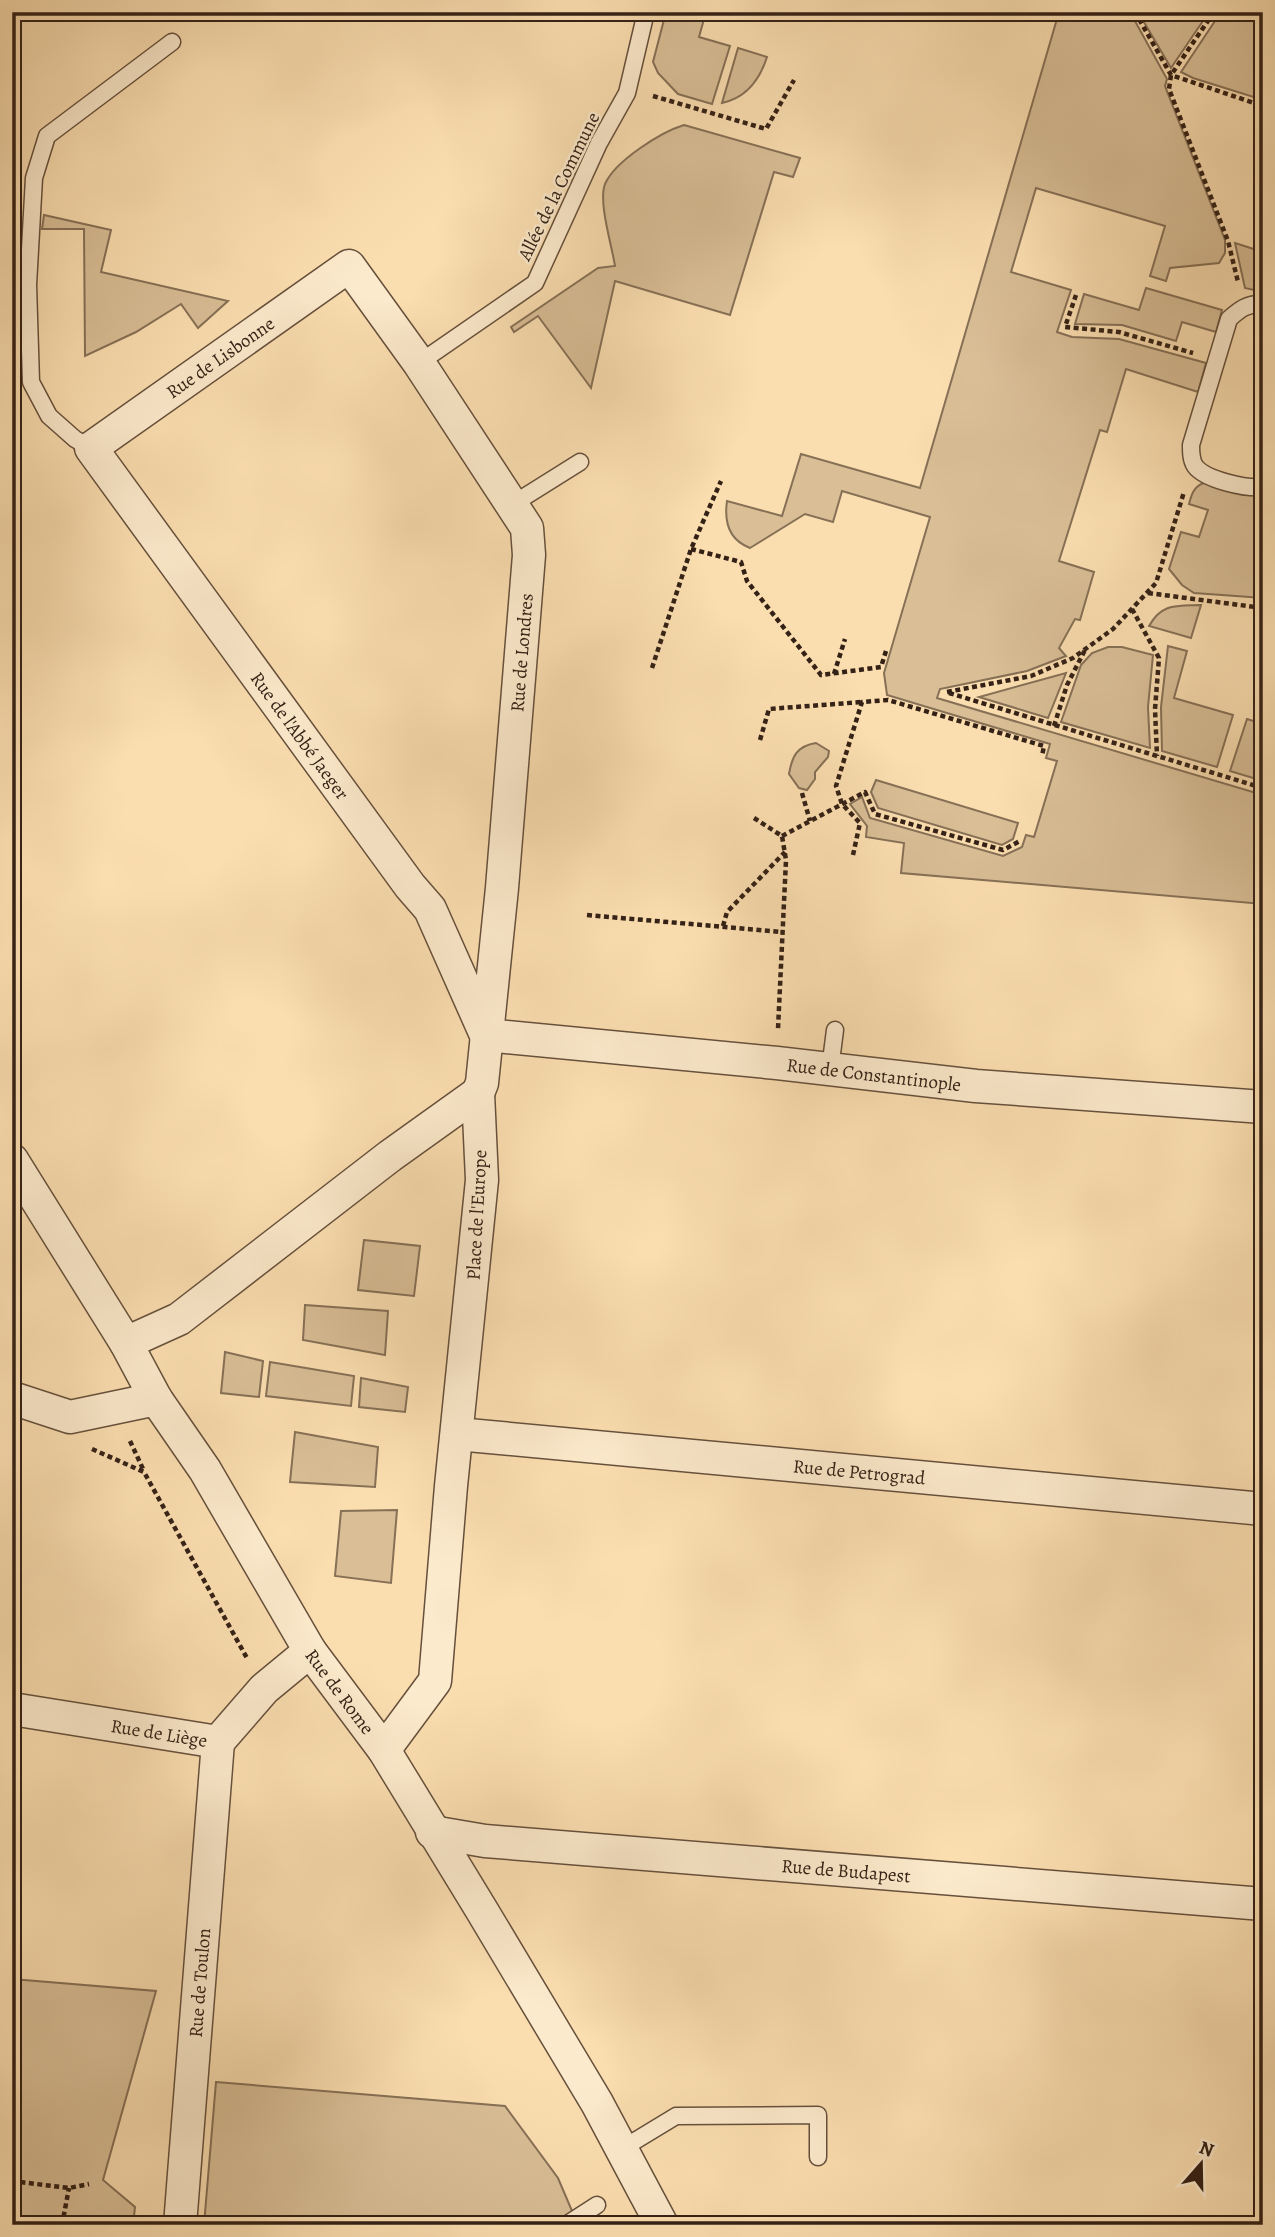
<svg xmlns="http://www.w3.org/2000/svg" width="1275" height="2237" viewBox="0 0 1275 2237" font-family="Alegreya,serif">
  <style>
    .green { fill: #d9be96; stroke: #867056; stroke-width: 2 }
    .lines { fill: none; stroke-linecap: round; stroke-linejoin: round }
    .service-casing { stroke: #66503c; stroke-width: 19 }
    .minor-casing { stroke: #66503c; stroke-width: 35 }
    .path { stroke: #342116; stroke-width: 4.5; stroke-dasharray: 5 3.5; stroke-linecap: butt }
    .service { stroke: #fceacc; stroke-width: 16 }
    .minor { stroke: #fceacc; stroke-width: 32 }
    .labels { text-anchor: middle; stroke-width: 5; stroke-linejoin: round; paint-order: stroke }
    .street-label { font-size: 19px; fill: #342116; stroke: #fceacc }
  </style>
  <rect width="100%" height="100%" fill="#fbdeb0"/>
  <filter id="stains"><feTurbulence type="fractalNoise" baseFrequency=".00286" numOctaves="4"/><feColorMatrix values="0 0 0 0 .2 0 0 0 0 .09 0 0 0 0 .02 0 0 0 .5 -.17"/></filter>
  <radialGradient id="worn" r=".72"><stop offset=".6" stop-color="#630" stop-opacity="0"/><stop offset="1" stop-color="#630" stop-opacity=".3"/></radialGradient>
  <g class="green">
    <path d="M 666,12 L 706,12 L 699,37 L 730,46 L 712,104 L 678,94 L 658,73 L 653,62 Z"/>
    <path d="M 1059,12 L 1130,12 L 1167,79 L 1165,86 L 1225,240 L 1225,253 L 1219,263 L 1170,268 L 1166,281 L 1150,276 L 1165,226 L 1036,188 L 1011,272 L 1071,290 L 1057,332 L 1072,337 L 1119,339 L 1206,363 L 1198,392 L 1126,369 L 1107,432 L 1100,430 L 1059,561 L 1094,572 L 1080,620 L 1075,619 L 1059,648 L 1066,656 L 1027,671 L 940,689 L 937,698 L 1263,795 L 1263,904 L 901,873 L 904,843 L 866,837 L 867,826 L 850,804 L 862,797 L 870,818 L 1003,856 L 1022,847 L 1026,835 L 1034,837 L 1057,761 L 1046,758 L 1050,744 L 887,695 L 884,673 L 930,517 L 842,491 L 833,522 L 805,514 L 750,548 C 729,540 724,522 727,501 L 782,516 L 801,454 L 920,488 Z"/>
    <path d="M 1138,12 L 1209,12 L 1171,68 Z"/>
    <path d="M 1221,12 L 1263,12 L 1263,100 L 1193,78 L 1181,72 Z"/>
    <path d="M 738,48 L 767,57 C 760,79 746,98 722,103 Z"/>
    <path d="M 684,125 L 800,158 L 793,177 L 774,172 L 730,315 L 615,281 L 591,388 L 538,316 L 514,332 L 511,327 L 598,268 L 615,266 C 612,246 598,202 605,184 C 615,161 661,132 684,125 Z"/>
    <path d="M 44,215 L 111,230 L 101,272 L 228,301 L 198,328 L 181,304 L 136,332 L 85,356 L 84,229 L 42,229 Z"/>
    <path d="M 1235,243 L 1263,252 L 1263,292 L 1245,288 Z"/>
    <path d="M 1146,288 L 1222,310 L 1216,332 L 1182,322 L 1176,341 L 1122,325 L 1075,324 L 1084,294 L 1139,310 Z"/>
    <path d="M 1207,482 L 1263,496 L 1263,598 L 1194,593 L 1182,585 L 1169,569 L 1181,532 L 1199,537 L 1208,510 L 1189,504 C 1192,492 1195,485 1207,482 Z"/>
    <path d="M 1201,605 L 1191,638 L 1149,626 C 1162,603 1176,606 1201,605 Z"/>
    <path d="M 1168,646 L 1187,651 L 1174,698 L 1233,715 L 1217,767 L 1162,751 L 1161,707 Z"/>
    <path d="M 1108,647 L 1122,647 L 1153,655 L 1148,707 L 1150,748 L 1061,722 L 1081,665 L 1092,653 Z"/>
    <path d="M 1066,673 L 1048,718 L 979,697 Z"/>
    <path d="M 1247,719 L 1263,724 L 1263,781 L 1230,771 Z"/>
    <path d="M 816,743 L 829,751 L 828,757 L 815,772 L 815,779 L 807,790 L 799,788 L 789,774 C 792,756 797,746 816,743 Z"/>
    <path d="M 876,780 L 1018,823 L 1013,839 L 1002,845 L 878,808 L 871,792 Z"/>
    <path d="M 364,1240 L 420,1246 L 414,1296 L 358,1290 Z"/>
    <path d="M 305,1305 L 388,1311 L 385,1355 L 303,1340 Z"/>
    <path d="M 225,1352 L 263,1361 L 259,1397 L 221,1393 Z"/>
    <path d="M 270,1362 L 354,1376 L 351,1406 L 266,1396 Z"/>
    <path d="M 361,1378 L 408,1387 L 405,1412 L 359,1407 Z"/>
    <path d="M 295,1432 L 378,1447 L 375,1487 L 290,1482 Z"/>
    <path d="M 397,1510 L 391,1583 L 335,1576 L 341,1511 Z"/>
    <path d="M 12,1979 L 156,1991 L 103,2180 L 135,2207 L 133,2225 L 12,2225 Z"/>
    <path d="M 216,2082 L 505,2106 L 558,2178 L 578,2225 L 204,2225 Z"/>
  </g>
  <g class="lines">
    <defs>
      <g id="service">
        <path d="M 1263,304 C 1248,303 1240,309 1229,319 L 1191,445 C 1191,452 1191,460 1195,466 C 1205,480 1247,489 1263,487"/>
        <path d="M 419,363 L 535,283 L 599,143 L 627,93 L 646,12"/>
        <path d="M 91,448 L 75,439 L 49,416 L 31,382 L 28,285 L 34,178 L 47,136 L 172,42"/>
        <path d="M 513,504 L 580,462"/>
        <path d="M 830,1069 L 835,1030"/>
        <path d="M 620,2150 L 676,2116 L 818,2115 L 818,2157"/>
        <path d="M 566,2225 L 597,2205"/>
      </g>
      <g id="minor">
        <path id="s1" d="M 486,1035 L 777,1063 L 976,1086 L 1263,1107"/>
        <path id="s2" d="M 478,1093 L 482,1083 L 502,888 L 529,555 L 527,528 L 419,363 L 349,266 L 91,448 L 410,886 L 430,909 L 486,1035"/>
        <path id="s3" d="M 12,1160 L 126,1343 L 156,1399 L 205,1470 L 310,1651 L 384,1750 L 481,1909 L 597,2103 L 662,2225"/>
        <path d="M 126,1343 L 179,1319 L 390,1156 L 478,1093 L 482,1180 L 451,1486 L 435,1681 L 384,1750"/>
        <path d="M 12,1398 L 70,1417 L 156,1399"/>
        <path id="s4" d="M 457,1434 L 1263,1509"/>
        <path id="s5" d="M 12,1709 L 218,1742"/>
        <path d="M 218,1742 L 264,1689 L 310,1651"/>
        <path id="s6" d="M 432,1832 L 485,1841 L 1263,1904"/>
        <path id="s7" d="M 180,2225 L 218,1742"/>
      </g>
    </defs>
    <use href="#service" class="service-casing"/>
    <use href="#minor" class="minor-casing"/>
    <g class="path">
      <path d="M 1135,12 L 1171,75 L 1263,106"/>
      <path d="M 1214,12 L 1171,75 L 1169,89 L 1228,241 L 1238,282"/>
      <path d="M 653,96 L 766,129 L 794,80"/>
      <path d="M 1263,172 L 1263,178"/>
      <path d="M 1076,295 L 1065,327 L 1119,332 L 1193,353"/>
      <path d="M 691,549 L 741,562 L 747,581 L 821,675 L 881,667 L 886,651"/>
      <path d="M 1148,593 L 1255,607 L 1263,605"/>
      <path d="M 1132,609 L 1159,658 L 1155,709 L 1157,756"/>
      <path d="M 652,668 L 691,549 L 721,481"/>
      <path d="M 834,674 L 845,639"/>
      <path d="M 947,692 L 1031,676 L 1073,658 L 1113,629 L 1156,583 L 1184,492"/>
      <path d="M 949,693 L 1263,788"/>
      <path d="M 1054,726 L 1067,685 L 1085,650"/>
      <path d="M 760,740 L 769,709 L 862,702"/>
      <path d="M 802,793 L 810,821"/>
      <path d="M 754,818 L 782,836 L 786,860 L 778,1029"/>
      <path d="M 782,836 L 865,792 L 875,814 L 1003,850 L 1020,841"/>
      <path d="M 853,855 L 860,823 L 842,804 L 836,786 L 862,702 L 888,700 L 1044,746 L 1042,756"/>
      <path d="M 587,915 L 782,932"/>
      <path d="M 723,926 L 727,912 L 785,852"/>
      <path d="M 130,1441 L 144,1471"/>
      <path d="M 92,1449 L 144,1472 L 248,1660"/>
      <path d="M 12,2181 L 69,2188 L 89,2184"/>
      <path d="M 62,2225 L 69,2188"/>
    </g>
    <use href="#service" class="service"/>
    <use href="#minor" class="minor"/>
  </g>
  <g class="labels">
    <g class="street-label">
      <text transform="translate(558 186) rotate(-64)" y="7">Allée de la Commune</text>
      <text transform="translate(220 357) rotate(-35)" y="7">Rue de Lisbonne</text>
      <text dy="7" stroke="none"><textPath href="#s2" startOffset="443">Rue de Londres</textPath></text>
      <text dy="7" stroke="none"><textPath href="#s2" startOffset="1556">Rue de l'Abbé Jaeger</textPath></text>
      <text dy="7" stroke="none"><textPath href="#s1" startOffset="390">Rue de Constantinople</textPath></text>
      <text transform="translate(476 1215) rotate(-87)" y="7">Place de l'Europe</text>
      <text dy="7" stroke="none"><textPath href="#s4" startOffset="404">Rue de Petrograd</textPath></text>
      <text dy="7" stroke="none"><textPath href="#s3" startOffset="625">Rue de Rome</textPath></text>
      <text dy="7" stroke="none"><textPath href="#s5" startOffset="149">Rue de Liège</textPath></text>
      <text dy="7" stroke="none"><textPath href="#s6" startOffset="416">Rue de Budapest</textPath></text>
      <text dy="7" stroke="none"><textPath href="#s7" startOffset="243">Rue de Toulon</textPath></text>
    </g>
  </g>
  <rect width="1275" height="2237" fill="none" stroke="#fbdeb0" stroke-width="42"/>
  <rect x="14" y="14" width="1247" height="2209" fill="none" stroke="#342116" stroke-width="3.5"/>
  <rect x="21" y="21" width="1233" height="2195" fill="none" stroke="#342116" stroke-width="2"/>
  <g transform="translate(1201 2164) rotate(20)" stroke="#fceacc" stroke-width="5" paint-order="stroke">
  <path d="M0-5L12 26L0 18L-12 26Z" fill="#342116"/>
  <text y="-10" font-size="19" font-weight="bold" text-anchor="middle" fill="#342116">N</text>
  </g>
  <rect width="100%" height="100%" filter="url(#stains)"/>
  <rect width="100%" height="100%" fill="url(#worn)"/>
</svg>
